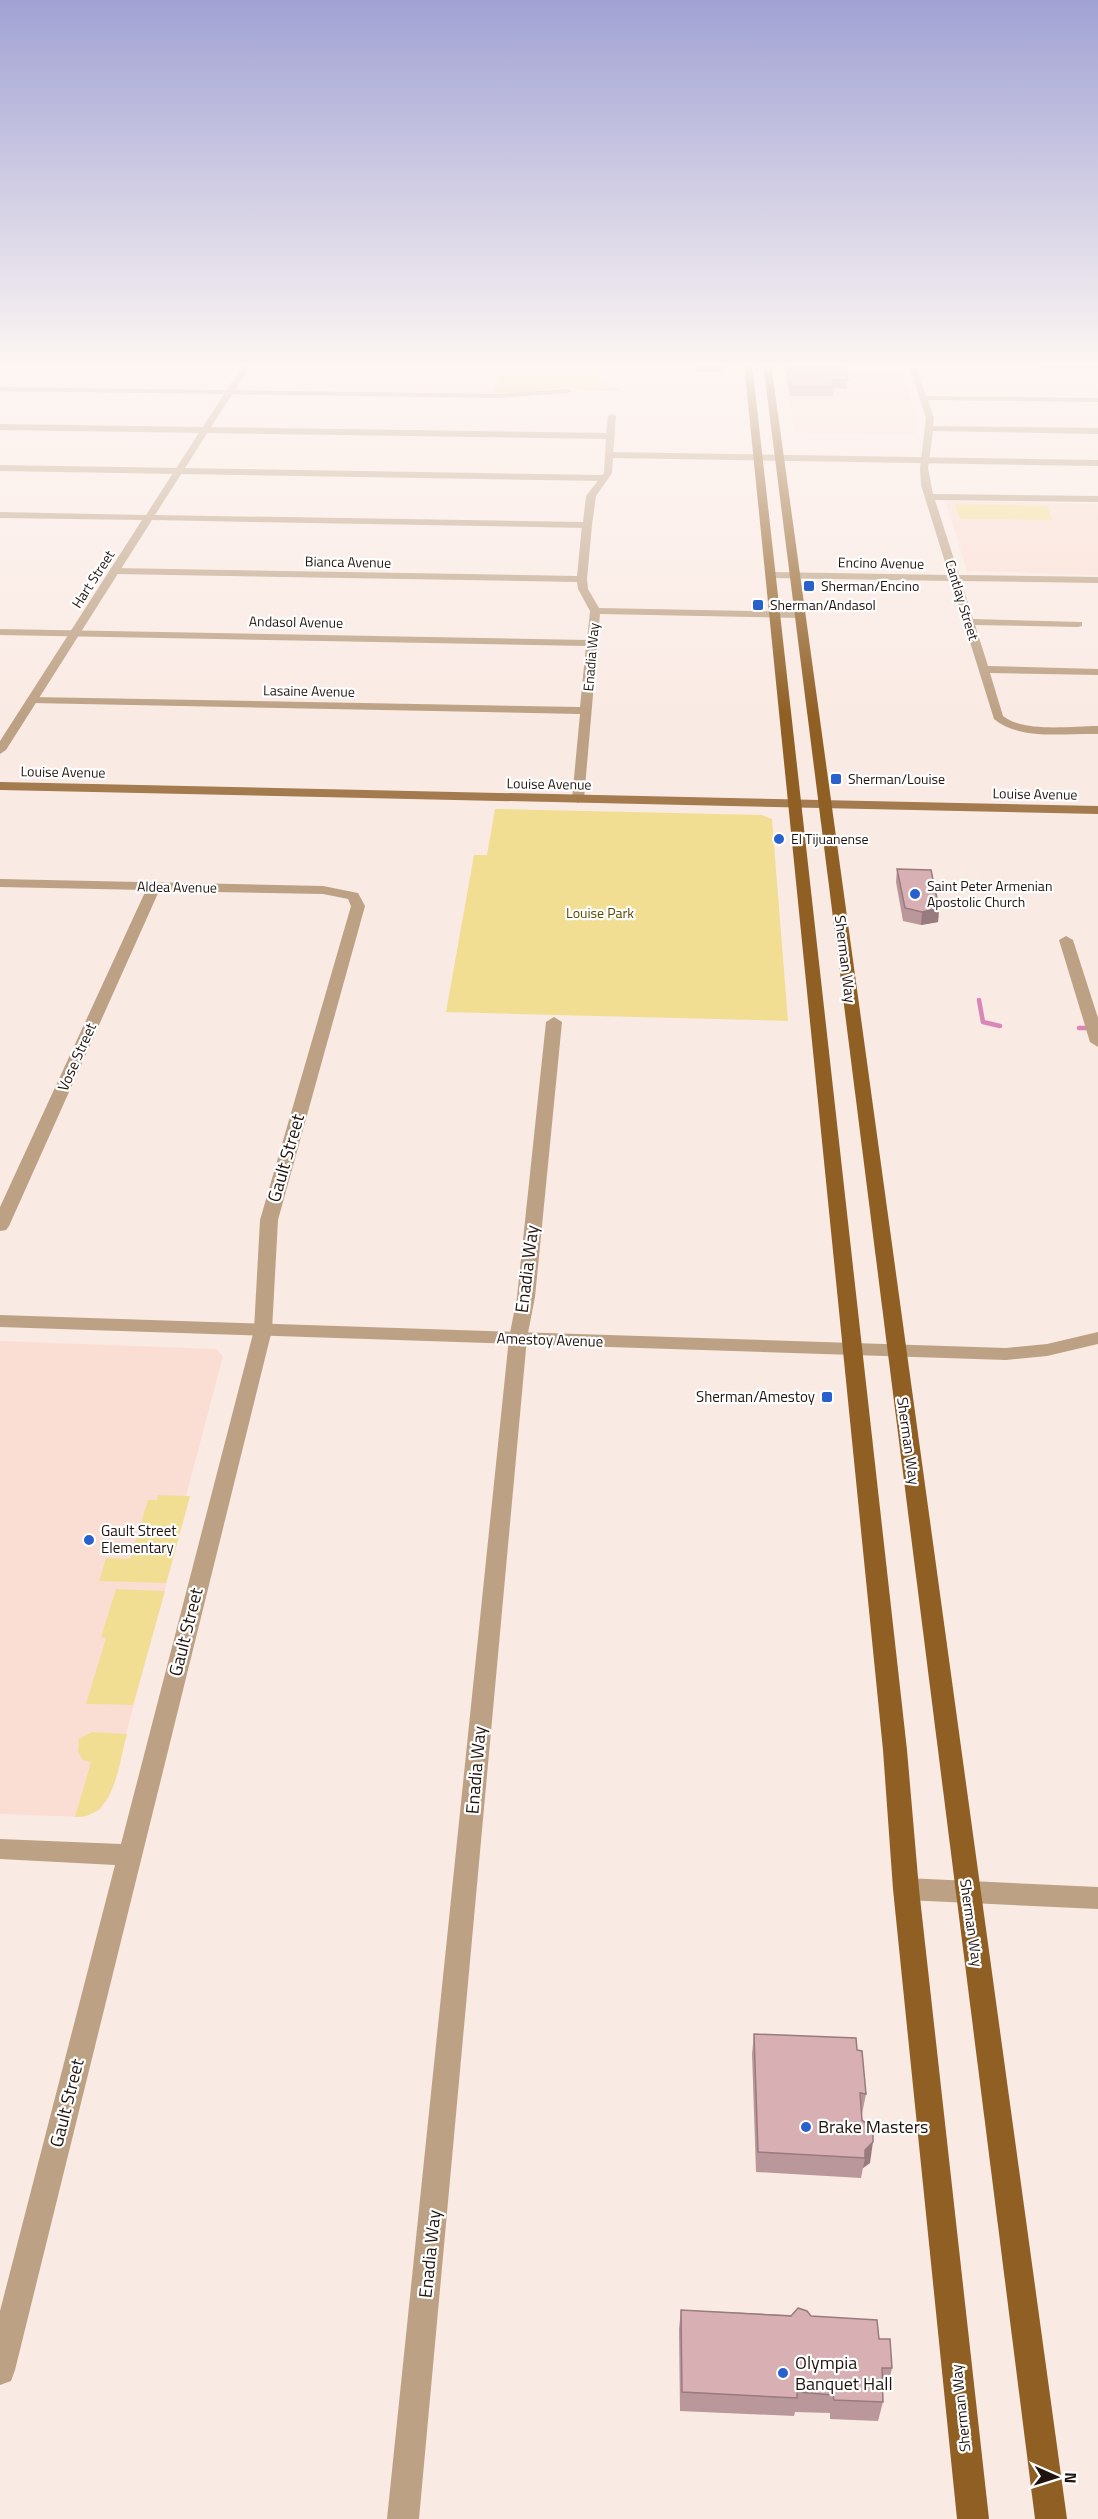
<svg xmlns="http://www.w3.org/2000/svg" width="1098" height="2519" viewBox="0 0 1098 2519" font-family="'Titillium Web',sans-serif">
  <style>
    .built { fill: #faded4 }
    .green { fill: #f1de93 }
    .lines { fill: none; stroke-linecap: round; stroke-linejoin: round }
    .stream { stroke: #d887b6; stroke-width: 4.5 }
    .minor { fill: #bca184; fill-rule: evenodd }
    .tertiary { fill: #bca184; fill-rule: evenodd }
    .secondary { fill: #a37b4f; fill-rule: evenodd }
    .primary { fill: #905f24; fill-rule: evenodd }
    .wall { fill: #ba979b }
    .shaded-wall { fill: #977b7e }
    .building { fill: #d8b0b4; stroke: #977b7e; stroke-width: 1.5 }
    .poi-dot { fill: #2860ce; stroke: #fff; stroke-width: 2 }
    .labels { text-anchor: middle; stroke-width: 4.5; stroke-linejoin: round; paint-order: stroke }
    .far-street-label { font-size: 14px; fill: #21140f; stroke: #fff }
    .far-poi-label { font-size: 14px; fill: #21140f; stroke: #fff; text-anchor: start }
    .far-park-label { font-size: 14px; fill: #5a4a00; stroke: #fff }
    .street-label { font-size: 15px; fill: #21140f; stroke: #fff }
    .poi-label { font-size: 15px; fill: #21140f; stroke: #fff; text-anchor: end }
    .near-street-label { font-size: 18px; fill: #21140f; stroke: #fff }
    .near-poi-label { font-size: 18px; fill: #21140f; stroke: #fff; text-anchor: start }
  </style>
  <rect width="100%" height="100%" fill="#faeae4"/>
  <g class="built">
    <path d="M 791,367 L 901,370 L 916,418 L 915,434 L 795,433 L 784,369 Z"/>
    <path d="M 952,501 L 1098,504 L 1098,575 L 967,571 L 946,503 Z"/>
    <path d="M 0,1341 L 216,1349 L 223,1356 L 186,1496 L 190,1496 L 109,1797 L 100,1810 L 83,1817 L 0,1814 Z"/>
  </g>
  <g class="green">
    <path d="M 502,363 L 601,365 L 600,381 L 625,392 L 581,390 L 563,387 L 524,393 L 493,394 Z"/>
    <path d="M 955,504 L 1047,506 L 1053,520 L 962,519 L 959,518 Z"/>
    <path d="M 495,809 L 762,815 L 772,819 L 788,1021 L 446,1012 L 474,855 L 487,855 Z"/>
    <path d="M 158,1495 L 190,1496 L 166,1583 L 99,1581 L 106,1558 L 130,1559 L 148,1500 L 157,1500 Z"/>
    <path d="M 116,1589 L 165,1591 L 133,1705 L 86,1704 L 106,1638 L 101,1637 Z"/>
    <path d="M 92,1732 L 127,1734 C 119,1762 115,1819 75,1817 L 91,1762 L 83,1760 L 78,1752 L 79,1739 Z"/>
  </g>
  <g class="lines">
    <g class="stream">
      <path d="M 979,1000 L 983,1022 L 1000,1026"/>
      <path d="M 1079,1028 L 1098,1028"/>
    </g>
    <g class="minor">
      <path d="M 908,363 L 915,364 L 926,396 L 1098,398 L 1098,402 L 928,400 L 934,418 L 933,426 L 1098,428 L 1098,434 L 933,431 L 928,468 L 933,494 L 1098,496 L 1098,502 L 935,500 L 959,575 L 1098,577 L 1098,583 L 961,581 L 973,619 L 1082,622 L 1082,626 L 1078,627 L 975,625 L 988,666 L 1098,669 L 1098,675 L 990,673 L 1003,716 C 1024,733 1072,726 1098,726 L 1098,734 C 1066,733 1020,741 994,719 L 951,581 L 771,578 L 766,575 L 771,572 L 949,575 L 921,485 L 920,468 L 926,418 Z"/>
      <path d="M 0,387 L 499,394 L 568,389 L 572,391 L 568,393 L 499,398 L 0,391 Z"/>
      <path d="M 612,414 L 616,416 L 613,455 L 609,458 L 605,455 L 606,439 L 0,430 L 0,424 L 606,433 L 608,416 Z"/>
      <path d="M 0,465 L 604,475 L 609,478 L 604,481 L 0,471 Z"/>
      <path d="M 587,522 L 592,525 L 587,579 L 588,589 L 599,608 L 800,612 L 805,615 L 800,618 L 600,614 L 584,799 L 578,803 L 572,799 L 580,714 L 32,703 L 26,700 L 32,697 L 580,707 L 586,646 L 0,635 L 0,629 L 587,640 L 590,611 L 578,589 L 577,582 L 114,574 L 109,571 L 114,568 L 577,576 L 582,525 Z"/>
      <path d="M 0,879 L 323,886 L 358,893 L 365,906 L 278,1220 L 272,1330 L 15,2370 L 11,2381 L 0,2385 L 0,2311 L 115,1865 L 0,1859 L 0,1839 L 121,1844 L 254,1330 L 260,1220 L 351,906 L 348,899 L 323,894 L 159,891 L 9,1226 L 6,1230 L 0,1231 L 0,1207 L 146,890 L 0,887 Z"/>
      <path d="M 1066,936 L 1073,940 L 1098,1018 L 1098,1047 L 1090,1042 L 1059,940 Z"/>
      <path d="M 554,1017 L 562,1022 L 535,1297 L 527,1338 L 419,2519 L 387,2519 L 509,1338 L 517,1297 L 546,1022 Z"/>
      <path d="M 906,1878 L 1098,1887 L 1098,1909 L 906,1900 L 897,1897 L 893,1889 L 897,1881 Z"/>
    </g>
    <g class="tertiary">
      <path d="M 244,363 L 252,363 L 155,515 L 583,522 L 586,496 L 604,473 L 605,455 L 609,452 L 1098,460 L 1098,466 L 613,458 L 612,473 L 596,496 L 592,525 L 587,528 L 152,520 L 6,750 L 0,754 L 0,741 L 142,520 L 0,518 L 0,512 L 146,515 Z"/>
      <path d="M 0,1315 L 1006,1348 L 1047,1344 L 1098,1332 L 1098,1344 L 1047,1356 L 1006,1360 L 0,1327 Z"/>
    </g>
    <path class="secondary" d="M 0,782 L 1098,806 L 1098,814 L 0,790 Z"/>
    <g class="primary">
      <path d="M 744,363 L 752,363 L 907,1750 L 919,1889 L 989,2519 L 957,2519 L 893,1889 L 883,1750 Z"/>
      <path d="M 763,363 L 771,363 L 1067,2519 L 1035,2519 Z"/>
      <path d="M 824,363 L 1098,364 L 1098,368 L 828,365 Z"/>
    </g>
  </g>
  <g class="wall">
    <rect x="696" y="363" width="29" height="9"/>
    <path d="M 785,363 L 844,363 L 848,380 L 847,389 L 833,388 L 833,396 L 790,396 L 785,369 Z"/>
    <path d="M 897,869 L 939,908 L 938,922 L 921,925 L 903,921 L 896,882 Z"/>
    <path d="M 754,2034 L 857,2050 L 866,2094 L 862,2114 L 862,2120 L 870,2163 L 863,2168 L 861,2178 L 756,2172 L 752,2054 Z"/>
    <path d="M 681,2310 L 811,2316 L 879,2339 L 892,2368 L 888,2387 L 882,2387 L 883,2402 L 878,2421 L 830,2419 L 830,2413 L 795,2412 L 794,2416 L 680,2411 L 679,2329 Z"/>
  </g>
  <g class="shaded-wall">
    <path d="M 939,908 L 938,922 L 921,925 L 922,912 Z"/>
    <path d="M 873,2142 L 870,2163 L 863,2168 L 865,2158 L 865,2150 Z"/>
  </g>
  <g class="building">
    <path d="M 697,363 L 725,363 L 725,364 Z"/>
    <path d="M 786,363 L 844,363 L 848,380 L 832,380 L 833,387 L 791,387 Z"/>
    <path d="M 897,869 L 931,870 L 939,908 L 922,912 L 905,908 Z"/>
    <path d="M 754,2034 L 856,2038 L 857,2050 L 862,2051 L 866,2094 L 860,2093 L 862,2120 L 873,2129 L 873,2142 L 865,2150 L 865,2158 L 758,2152 Z"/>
    <path d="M 798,2308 L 807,2311 L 811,2316 L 877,2320 L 879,2339 L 890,2339 L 892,2368 L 882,2368 L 883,2402 L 834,2400 L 833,2395 L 797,2392 L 797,2398 L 682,2392 L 681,2310 L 791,2316 Z"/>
  </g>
  <linearGradient id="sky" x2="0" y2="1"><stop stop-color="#a1a2d4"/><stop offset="0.51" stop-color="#fdf6f3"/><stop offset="1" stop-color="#fdf6f3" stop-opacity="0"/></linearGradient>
  <rect width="1098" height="715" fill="url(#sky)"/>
  <g class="poi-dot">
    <rect x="803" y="580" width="12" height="12" rx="3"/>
    <rect x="752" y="599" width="12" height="12" rx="3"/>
    <rect x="830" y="773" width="12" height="12" rx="3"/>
    <circle cx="779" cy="839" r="6"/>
    <circle cx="915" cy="894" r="6"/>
    <rect x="821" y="1391" width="12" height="12" rx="3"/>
    <circle cx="89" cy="1540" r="6"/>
    <circle cx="806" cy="2127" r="6"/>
    <circle cx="783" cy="2373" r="6"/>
  </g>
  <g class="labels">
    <g class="far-street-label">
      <text transform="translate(348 562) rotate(1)" y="5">Bianca Avenue</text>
      <text transform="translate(881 563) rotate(1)" y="5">Encino Avenue</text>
      <text transform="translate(93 579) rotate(-57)" y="5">Hart Street</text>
      <text transform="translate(962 600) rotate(73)" y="5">Cantlay Street</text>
      <text transform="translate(296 622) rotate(1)" y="5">Andasol Avenue</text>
      <text transform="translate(591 657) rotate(-85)" y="5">Enadia Way</text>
      <text transform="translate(309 691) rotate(1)" y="5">Lasaine Avenue</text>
      <text transform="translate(63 772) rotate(1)" y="5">Louise Avenue</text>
      <text transform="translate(549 784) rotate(1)" y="5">Louise Avenue</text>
      <text transform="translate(1035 794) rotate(1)" y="5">Louise Avenue</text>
      <text transform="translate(177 887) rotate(1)" y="5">Aldea Avenue</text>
    </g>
    <g class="far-poi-label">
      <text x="821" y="591">Sherman/Encino</text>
      <text x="770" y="610">Sherman/Andasol</text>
      <text x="848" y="784">Sherman/Louise</text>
      <text x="791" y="844">El Tijuanense</text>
      <text x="927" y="891">Saint Peter Armenian<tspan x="927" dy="16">Apostolic Church</tspan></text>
    </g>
    <g class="far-park-label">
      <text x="600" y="918">Louise Park</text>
    </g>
    <g class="street-label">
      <text transform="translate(845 959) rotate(83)" y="5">Sherman Way</text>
      <text transform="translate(77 1057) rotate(-66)" y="5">Vose Street</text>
      <text transform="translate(550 1340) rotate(2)" y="5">Amestoy Avenue</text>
      <text transform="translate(908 1441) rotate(82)" y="5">Sherman Way</text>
      <text transform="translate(971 1923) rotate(82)" y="5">Sherman Way</text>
      <text transform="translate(961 2408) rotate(-96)" y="5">Sherman Way</text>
    </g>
    <g class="poi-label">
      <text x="815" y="1402">Sherman/Amestoy</text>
      <text x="101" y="1536" text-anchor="start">Gault Street<tspan x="101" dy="17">Elementary</tspan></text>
    </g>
    <g class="near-street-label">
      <text transform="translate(286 1158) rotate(-74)" y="6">Gault Street</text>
      <text transform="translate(527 1269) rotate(-83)" y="6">Enadia Way</text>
      <text transform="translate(186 1632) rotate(-76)" y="6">Gault Street</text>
      <text transform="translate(476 1770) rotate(-85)" y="6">Enadia Way</text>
      <text transform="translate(67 2103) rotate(-76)" y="6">Gault Street</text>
      <text transform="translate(430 2254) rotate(-84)" y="6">Enadia Way</text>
    </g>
    <g class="near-poi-label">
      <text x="818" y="2133">Brake Masters</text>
      <text x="795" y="2369">Olympia<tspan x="795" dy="21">Banquet Hall</tspan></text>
    </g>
  </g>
  <g transform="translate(1056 2477) rotate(93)" stroke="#ffffff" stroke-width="4.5" paint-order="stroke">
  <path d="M0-4.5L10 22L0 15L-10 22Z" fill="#21140f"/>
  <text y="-9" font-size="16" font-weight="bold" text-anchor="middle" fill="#21140f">N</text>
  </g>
</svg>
